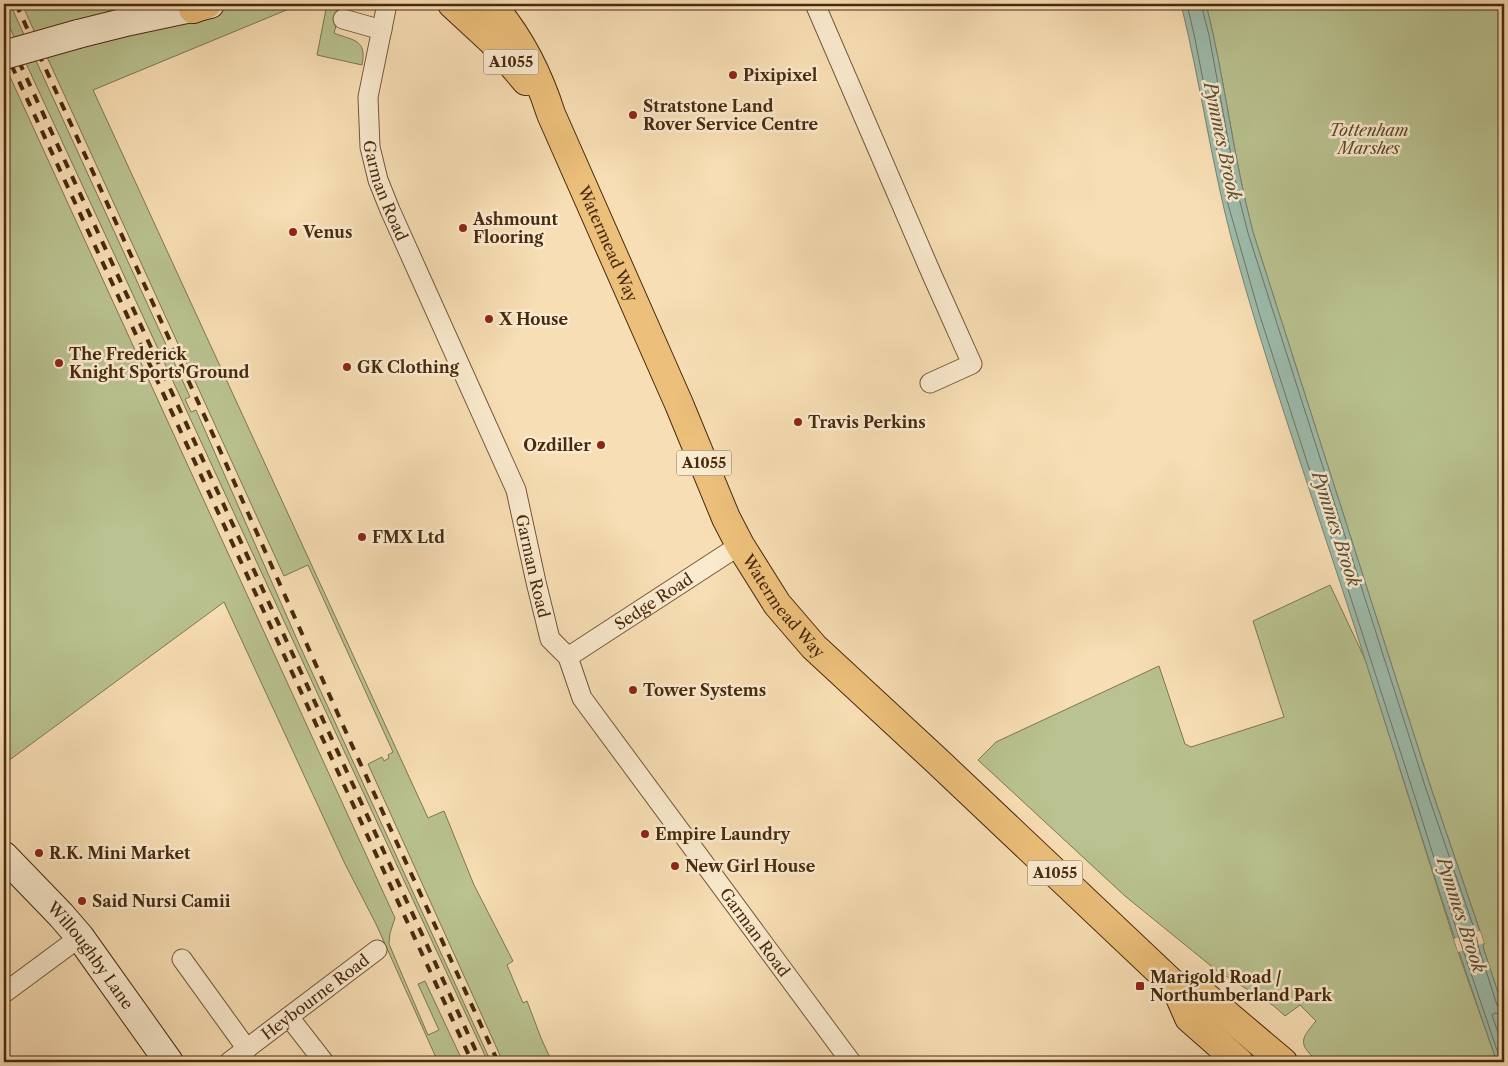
<svg xmlns="http://www.w3.org/2000/svg" width="1508" height="1066" viewBox="0 0 1508 1066" font-family="'Libre Caslon Text',serif">
  <style>
    .green { fill: #b9c290; stroke: #807650 }
    .water { fill: #9dbcad; stroke: #7b826e }
    .pier { fill: #f8deb4 }
    .lines { fill: none; stroke-linecap: round; stroke-linejoin: round }
    .shore { stroke: #72735e; stroke-width: 1 }
    .street-casing { stroke: #735739; stroke-width: 21 }
    .secondary-casing { stroke: #472a10; stroke-width: 30 }
    .primary-casing { stroke: #472a10; stroke-width: 30 }
    .street { stroke: #faeace; stroke-width: 19 }
    .secondary { stroke: #faeace; stroke-width: 28 }
    .primary { stroke: #ecbf7a; stroke-width: 28 }
    .rail { stroke: #472a10; stroke-width: 4; stroke-dasharray: 9 9; stroke-linecap: butt }
    .secondary-bridge-casing { stroke: #472a10; stroke-width: 30; stroke-linecap: butt }
    .secondary-bridge { stroke: #faeace; stroke-width: 28 }
    .poi-dot { fill: #8f2418; stroke: #faeace; stroke-width: 2 }
    .labels { text-anchor: middle; stroke-width: 5; stroke-linejoin: round; paint-order: stroke }
    .shield { fill: #faeace; stroke: #7d6449; stroke-width: 1 }
    .shield-label { font-size: 15px; font-weight: bold; fill: #472a10 }
    .poi-label { font-size: 16px; font-weight: bold; fill: #472a10; stroke: #faeace; text-anchor: start }
    .park-label { font-size: 16px; font-style: italic; fill: #5e482a; stroke: #faeace }
    .street-label { font-size: 16px; fill: #472a10; stroke: #faeace }
    .water-label { font-size: 18px; font-style: italic; fill: #5c4e37; stroke: #faeace }
  </style>
  <rect width="100%" height="100%" fill="#f8deb4"/>
  <filter id="stains"><feTurbulence type="fractalNoise" baseFrequency=".004" numOctaves="4"/><feColorMatrix values="0 0 0 0 .2 0 0 0 0 .09 0 0 0 0 .02 0 0 0 .5 -.17"/></filter>
  <radialGradient id="worn" r=".72"><stop offset=".6" stop-color="#630" stop-opacity="0"/><stop offset="1" stop-color="#630" stop-opacity=".3"/></radialGradient>
  <g class="green">
    <path d="M 4,4 L 10,4 L 190,397 L 185,399 L 191,412 L 196,410 L 299,644 L 491,1062 L 488,1062 L 35,83 L 4,15 Z"/>
    <path d="M 22,4 L 126,4 L 101,15 L 36,35 Z"/>
    <path d="M 243,4 L 301,4 L 93,90 L 428,818 L 444,811 L 474,885 L 513,961 L 507,965 L 523,1003 L 527,1001 L 541,1038 L 552,1062 L 503,1062 L 368,764 L 382,757 L 384,761 L 389,758 L 388,755 L 393,752 L 308,565 L 284,576 L 47,57 Z"/>
    <path d="M 327,4 L 375,4 L 368,9 L 342,4 L 334,33 C 354,41 367,39 362,65 L 317,55 Z"/>
    <path d="M 1206,4 L 1504,4 L 1504,1011 L 1483,947 L 1484,943 L 1480,931 L 1431,788 L 1253,232 C 1233,157 1225,79 1206,4 Z"/>
    <path d="M 6,68 L 395,918 L 390,933 L 389,944 L 428,1035 L 439,1030 L 418,984 L 425,981 L 463,1062 L 438,1062 L 376,924 L 345,864 L 224,602 L 4,764 L 4,69 Z"/>
    <path d="M 1330,585 L 1365,659 L 1456,946 L 1497,1062 L 1318,1062 C 1299,1044 1299,1041 1316,1021 L 1300,1005 L 1285,1016 L 1274,1006 L 1216,970 L 1125,896 L 978,760 L 996,742 L 1159,666 L 1185,744 L 1191,747 L 1284,717 L 1253,621 Z"/>
  </g>
  <path class="water" d="M 1181,4 L 1206,4 C 1225,79 1233,157 1253,232 L 1431,788 L 1484,943 L 1483,947 L 1504,1011 L 1504,1062 L 1497,1062 C 1445,915 1400,767 1352,619 C 1311,492 1266,366 1231,237 C 1211,160 1200,81 1181,4 Z"/>
  <path class="pier" d="M 1480,931 L 1484,943 L 1458,952 L 1454,939 Z"/>
  <g class="lines">
    <g class="shore">
      <path d="M 1187,4 L 1195,39 L 1226,197 L 1259,313 L 1414,794 L 1461,944 L 1501,1062"/>
      <path d="M 1201,4 L 1209,35 L 1238,194 L 1248,233 L 1426,789 L 1476,934 L 1479,949 L 1497,1005 L 1500,1008 L 1504,1009"/>
      <path d="M 1504,1015 L 1495,1013 L 1492,1015 L 1504,1050"/>
    </g>
    <defs>
      <g id="street">
        <path id="s1" d="M 387,4 L 368,97 L 370,147 L 378,180 L 390,210 L 516,490 L 536,582 L 550,639 L 568,657 L 582,698 L 851,1062"/>
        <path d="M 815,4 L 932,275 L 972,364 L 930,383"/>
        <path d="M 343,19 L 382,30"/>
        <path id="s2" d="M 568,657 L 740,545"/>
        <path d="M 182,959 L 247,1049"/>
        <path d="M 4,993 L 80,937"/>
        <path d="M 289,1017 L 324,1062"/>
        <path id="s3" d="M 229,1062 L 377,950"/>
      </g>
      <g id="secondary">
        <path d="M 78,34 L 130,21 L 210,4"/>
        <path id="s4" d="M 4,856 L 61,915 L 80,937 L 169,1062"/>
      </g>
      <g id="primary">
        <path d="M 452,4 L 492,41 L 526,81"/>
        <path id="s5" d="M 491,4 C 519,36 538,73 551,114 L 679,404 L 726,518 L 740,545 L 777,604 L 814,647 L 935,759 L 1175,986 L 1189,1018 L 1239,1062"/>
        <path d="M 193,9 L 207,4"/>
        <path d="M 1175,986 L 1206,997 L 1283,1062"/>
      </g>
    </defs>
    <use href="#street" class="street-casing"/>
    <use href="#secondary" class="secondary-casing"/>
    <use href="#primary" class="primary-casing"/>
    <use href="#street" class="street"/>
    <use href="#secondary" class="secondary"/>
    <use href="#primary" class="primary"/>
    <g class="rail">
      <path d="M 16,4 L 210,428 L 350,741 L 498,1062"/>
      <path d="M 4,29 L 481,1062"/>
      <path d="M 4,49 L 472,1062"/>
    </g>
    <defs>
      <path id="secondary-bridge" d="M 4,55 L 78,34"/>
    </defs>
    <use href="#secondary-bridge" class="secondary-bridge-casing"/>
    <use href="#secondary-bridge" class="secondary-bridge"/>
  </g>
  <g class="poi-dot">
    <circle cx="733" cy="75" r="5"/>
    <circle cx="633" cy="115" r="5"/>
    <circle cx="463" cy="228" r="5"/>
    <circle cx="293" cy="232" r="5"/>
    <circle cx="489" cy="319" r="5"/>
    <circle cx="59" cy="363" r="5"/>
    <circle cx="347" cy="367" r="5"/>
    <circle cx="798" cy="422" r="5"/>
    <circle cx="601" cy="445" r="5"/>
    <circle cx="362" cy="537" r="5"/>
    <circle cx="633" cy="690" r="5"/>
    <circle cx="645" cy="834" r="5"/>
    <circle cx="39" cy="853" r="5"/>
    <circle cx="675" cy="866" r="5"/>
    <circle cx="82" cy="901" r="5"/>
    <rect x="1135" y="981" width="10" height="10" rx="2.5"/>
  </g>
  <g class="labels">
    <g class="shield">
      <rect x="483.5" y="49.5" width="55" height="25" rx="4"/>
      <rect x="676.5" y="450.5" width="55" height="25" rx="4"/>
      <rect x="1027.5" y="860.5" width="55" height="25" rx="4"/>
    </g>
    <g class="shield-label">
      <text x="511" y="67">A1055</text>
      <text x="704" y="468">A1055</text>
      <text x="1055" y="878">A1055</text>
    </g>
    <g class="poi-label">
      <text x="743" y="81">Pixipixel</text>
      <text x="643" y="112">Stratstone Land<tspan x="643" dy="18">Rover Service Centre</tspan></text>
      <text x="473" y="225">Ashmount<tspan x="473" dy="18">Flooring</tspan></text>
      <text x="303" y="238">Venus</text>
      <text x="499" y="325">X House</text>
      <text x="69" y="360">The Frederick<tspan x="69" dy="18">Knight Sports Ground</tspan></text>
      <text x="357" y="373">GK Clothing</text>
      <text x="808" y="428">Travis Perkins</text>
      <text x="591" y="451" text-anchor="end">Ozdiller</text>
      <text x="372" y="543">FMX Ltd</text>
      <text x="643" y="696">Tower Systems</text>
      <text x="655" y="840">Empire Laundry</text>
      <text x="49" y="859">R.K. Mini Market</text>
      <text x="685" y="872">New Girl House</text>
      <text x="92" y="907">Said Nursi Camii</text>
      <text x="1150" y="983">Marigold Road /<tspan x="1150" dy="18">Northumberland Park</tspan></text>
    </g>
    <g class="park-label">
      <text x="1369" y="136">Tottenham<tspan x="1369" dy="18">Marshes</tspan></text>
    </g>
    <g class="street-label">
      <text dy="6" stroke="none"><textPath href="#s1" startOffset="191">Garman Road</textPath></text>
      <text dy="6" stroke="none"><textPath href="#s5" startOffset="268">Watermead Way</textPath></text>
      <text dy="6" stroke="none"><textPath href="#s1" startOffset="596">Garman Road</textPath></text>
      <text dy="6" stroke="none"><textPath href="#s2" startOffset="102">Sedge Road</textPath></text>
      <text dy="6" stroke="none"><textPath href="#s5" startOffset="672">Watermead Way</textPath></text>
      <text dy="6" stroke="none"><textPath href="#s1" startOffset="1031">Garman Road</textPath></text>
      <text dy="6" stroke="none"><textPath href="#s4" startOffset="132">Willoughby Lane</textPath></text>
      <text dy="6" stroke="none"><textPath href="#s3" startOffset="108">Heybourne Road</textPath></text>
    </g>
    <g class="water-label">
      <text transform="translate(1222 141) rotate(78)" y="6">Pymmes Brook</text>
      <text transform="translate(1336 529) rotate(72)" y="6">Pymmes Brook</text>
      <text transform="translate(1461 915) rotate(72)" y="6">Pymmes Brook</text>
    </g>
  </g>
  <rect width="1508" height="1066" fill="none" stroke="#f8deb4" stroke-width="20"/>
  <rect x="5" y="5" width="1498" height="1056" fill="none" stroke="#472a10" stroke-width="2.5"/>
  <rect x="10" y="10" width="1488" height="1046" fill="none" stroke="#472a10"/>
  <rect width="100%" height="100%" filter="url(#stains)"/>
  <rect width="100%" height="100%" fill="url(#worn)"/>
</svg>
